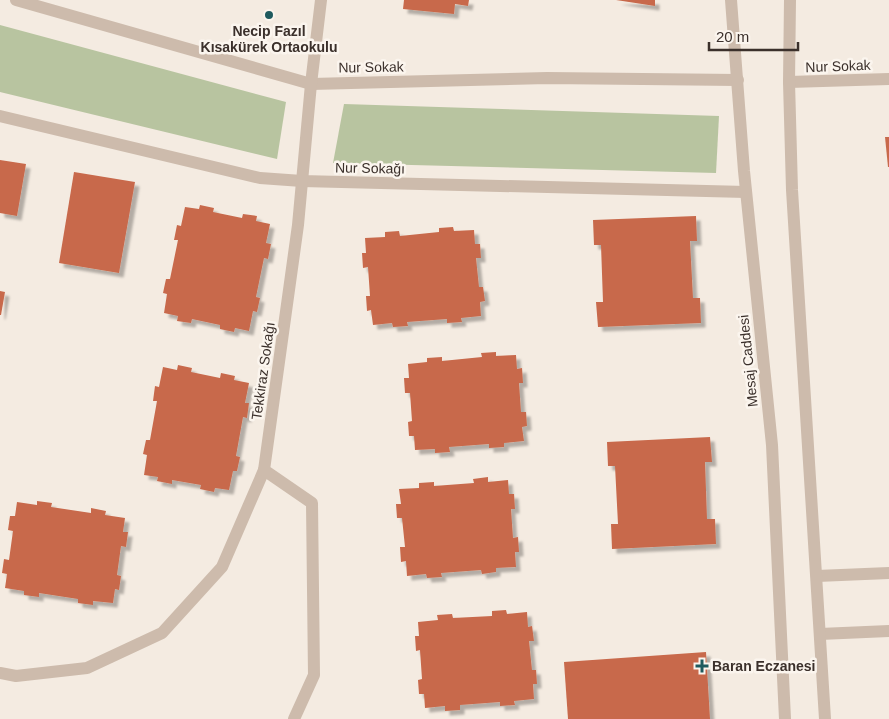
<svg xmlns="http://www.w3.org/2000/svg" width="889" height="719" viewBox="0 0 889 719" font-family="Arial,sans-serif">
  <style>
    .green { fill: #b8c4a0 }
    .building { fill: #c8694b; filter: url(#shadow) }
    .lines { fill: none; stroke-linecap: round; stroke-linejoin: round }
    .minor { stroke: #cdbbac; stroke-width: 12 }
    .tertiary { stroke: #cdbbac; stroke-width: 12 }
    .poi-dot { fill: #1f5a5e; stroke: #fbf5ee; stroke-width: 2 }
    .labels { text-anchor: middle; stroke-width: 5; stroke-linejoin: round; paint-order: stroke }
    .poi-label { font-size: 14px; font-weight: bold; fill: #3b302b; stroke: #fbf5ee }
    .street-label { font-size: 14px; fill: #3b302b; stroke: #fbf5ee }
  </style>
  <defs>
    <filter id="shadow"><feDropShadow dx="4.5" dy="4.5" stdDeviation="1" flood-color="#0004"/></filter>
  </defs>
  <rect width="100%" height="100%" fill="#f4ebe1"/>
  <g class="green">
    <path d="M 0,25 L 286,102 L 277,159 L 0,92 Z"/>
    <path d="M 344,104 L 719,116 L 716,173 L 333,163 Z"/>
  </g>
  <g class="building">
    <path d="M 404,0 L 469,0 L 468,6 L 455,4 L 454,14 L 403,9 Z"/>
    <path d="M 616,0 L 655,0 L 655,6 Z"/>
    <path d="M 885,137 L 889,137 L 889,167 L 888,167 Z"/>
    <path d="M 0,160 L 26,164 L 17,216 L 0,213 Z"/>
    <path d="M 74,172 L 135,182 L 119,273 L 59,263 Z"/>
    <path d="M 200,205 L 214,208 L 213,212 L 242,218 L 243,214 L 257,216 L 256,221 L 270,224 L 266,243 L 271,244 L 268,259 L 264,258 L 256,297 L 260,298 L 257,312 L 253,311 L 249,331 L 235,328 L 234,332 L 220,329 L 220,325 L 192,319 L 191,323 L 177,321 L 178,316 L 164,313 L 167,294 L 163,293 L 166,279 L 170,279 L 178,240 L 174,240 L 177,225 L 181,226 L 185,207 L 199,209 Z"/>
    <path d="M 696,216 L 697,241 L 690,241 L 693,298 L 700,298 L 701,323 L 598,327 L 596,302 L 603,302 L 601,245 L 594,245 L 593,220 Z"/>
    <path d="M 453,227 L 454,231 L 474,230 L 475,244 L 480,244 L 481,258 L 476,258 L 479,287 L 483,287 L 485,301 L 480,302 L 481,316 L 461,318 L 462,322 L 447,323 L 447,319 L 407,322 L 408,326 L 393,327 L 392,323 L 373,325 L 371,310 L 367,311 L 366,296 L 370,296 L 368,267 L 363,268 L 362,253 L 366,253 L 365,238 L 385,237 L 385,232 L 399,231 L 400,236 L 439,232 L 439,228 Z"/>
    <path d="M 0,291 L 5,292 L 1,315 L 0,315 Z"/>
    <path d="M 496,352 L 496,356 L 516,355 L 517,369 L 522,368 L 523,383 L 519,383 L 521,412 L 526,412 L 527,426 L 522,427 L 524,441 L 504,443 L 504,447 L 489,448 L 489,444 L 449,447 L 450,452 L 435,453 L 435,449 L 415,450 L 414,436 L 409,436 L 408,422 L 412,421 L 410,393 L 405,393 L 404,378 L 409,378 L 408,364 L 427,362 L 427,358 L 442,357 L 442,361 L 482,357 L 481,353 Z"/>
    <path d="M 178,365 L 192,368 L 191,372 L 220,378 L 221,373 L 235,376 L 234,380 L 249,383 L 245,403 L 249,403 L 247,418 L 243,417 L 236,456 L 240,457 L 237,471 L 233,471 L 229,490 L 215,488 L 214,492 L 200,489 L 201,485 L 172,480 L 172,484 L 157,481 L 158,477 L 144,475 L 147,455 L 143,454 L 146,440 L 150,440 L 157,401 L 153,401 L 155,386 L 159,387 L 163,367 L 177,370 Z"/>
    <path d="M 710,437 L 712,462 L 705,462 L 707,519 L 715,519 L 716,544 L 612,549 L 611,524 L 618,524 L 615,466 L 608,466 L 607,442 Z"/>
    <path d="M 488,477 L 488,482 L 508,480 L 509,494 L 514,494 L 515,509 L 511,509 L 513,538 L 518,537 L 519,552 L 515,552 L 516,567 L 496,568 L 496,572 L 482,574 L 481,570 L 441,573 L 442,577 L 427,578 L 426,574 L 407,576 L 406,561 L 401,562 L 400,547 L 405,547 L 402,518 L 397,518 L 396,504 L 401,504 L 399,489 L 419,488 L 419,483 L 434,482 L 434,486 L 474,483 L 473,479 Z"/>
    <path d="M 37,501 L 52,503 L 51,507 L 91,513 L 91,508 L 106,511 L 105,515 L 125,518 L 123,532 L 128,532 L 126,547 L 121,546 L 117,575 L 121,576 L 119,590 L 115,589 L 113,603 L 93,601 L 93,605 L 78,603 L 78,599 L 39,593 L 39,597 L 24,595 L 24,591 L 5,588 L 7,574 L 2,573 L 4,559 L 9,560 L 13,531 L 8,530 L 10,516 L 15,516 L 17,502 L 37,505 Z"/>
    <path d="M 506,610 L 507,614 L 527,612 L 528,627 L 532,626 L 534,641 L 529,641 L 532,670 L 536,670 L 537,684 L 533,684 L 534,699 L 514,701 L 515,705 L 500,706 L 500,702 L 460,705 L 460,710 L 445,711 L 445,706 L 425,708 L 424,694 L 419,694 L 418,680 L 422,679 L 420,650 L 416,651 L 415,636 L 419,636 L 418,622 L 438,620 L 437,615 L 452,614 L 453,618 L 492,616 L 492,611 Z"/>
    <path d="M 706,652 L 710,719 L 568,719 L 564,662 Z"/>
  </g>
  <g class="lines">
    <g class="minor">
      <path d="M 16,0 L 311,84 L 547,78 L 738,80"/>
      <path d="M 789,82 L 889,79"/>
      <path d="M 0,116 L 260,178 L 302,181 L 746,192"/>
      <path d="M 817,576 L 889,573"/>
      <path d="M 820,634 L 889,631"/>
      <path d="M 0,673 L 16,676 L 87,668 L 162,633 L 222,567 L 264,470"/>
      <path d="M 294,719 L 314,675 L 312,503 L 264,470 L 298,225 L 311,84 L 321,0"/>
    </g>
    <g class="tertiary">
      <path d="M 731,0 L 744,171 L 772,445 L 785,719"/>
      <path d="M 790,0 L 789,82 L 792,190 L 825,719"/>
    </g>
  </g>
  <g class="poi-dot">
    <circle cx="269" cy="15" r="5"/>
    <path d="M699.5 658.5h5v5h5v5h-5v5h-5v-5h-5v-5h5z"/>
  </g>
  <g class="labels">
    <g class="poi-label">
      <text x="269" y="36">Necip Fazıl<tspan x="269" dy="16">Kısakürek Ortaokulu</tspan></text>
      <text x="712" y="671" text-anchor="start">Baran Eczanesi</text>
    </g>
    <g class="street-label">
      <text transform="translate(838 66) rotate(-2)" y="5">Nur Sokak</text>
      <text transform="translate(371 67) rotate(-1)" y="5">Nur Sokak</text>
      <text transform="translate(370 168) rotate(1)" y="5">Nur Sokağı</text>
      <text transform="translate(748 361) rotate(-96)" y="5">Mesaj Caddesi</text>
      <text transform="translate(263 371) rotate(-82)" y="5">Tekkiraz Sokağı</text>
    </g>
  </g>
  <path d="M709 42v8h89v-8" fill="none" stroke="#3b302b" stroke-width="2.5"/>
  <text x="716" y="42" font-size="15" fill="#3b302b" stroke="#fbf5ee" stroke-width="4" paint-order="stroke">20 m</text>
</svg>
